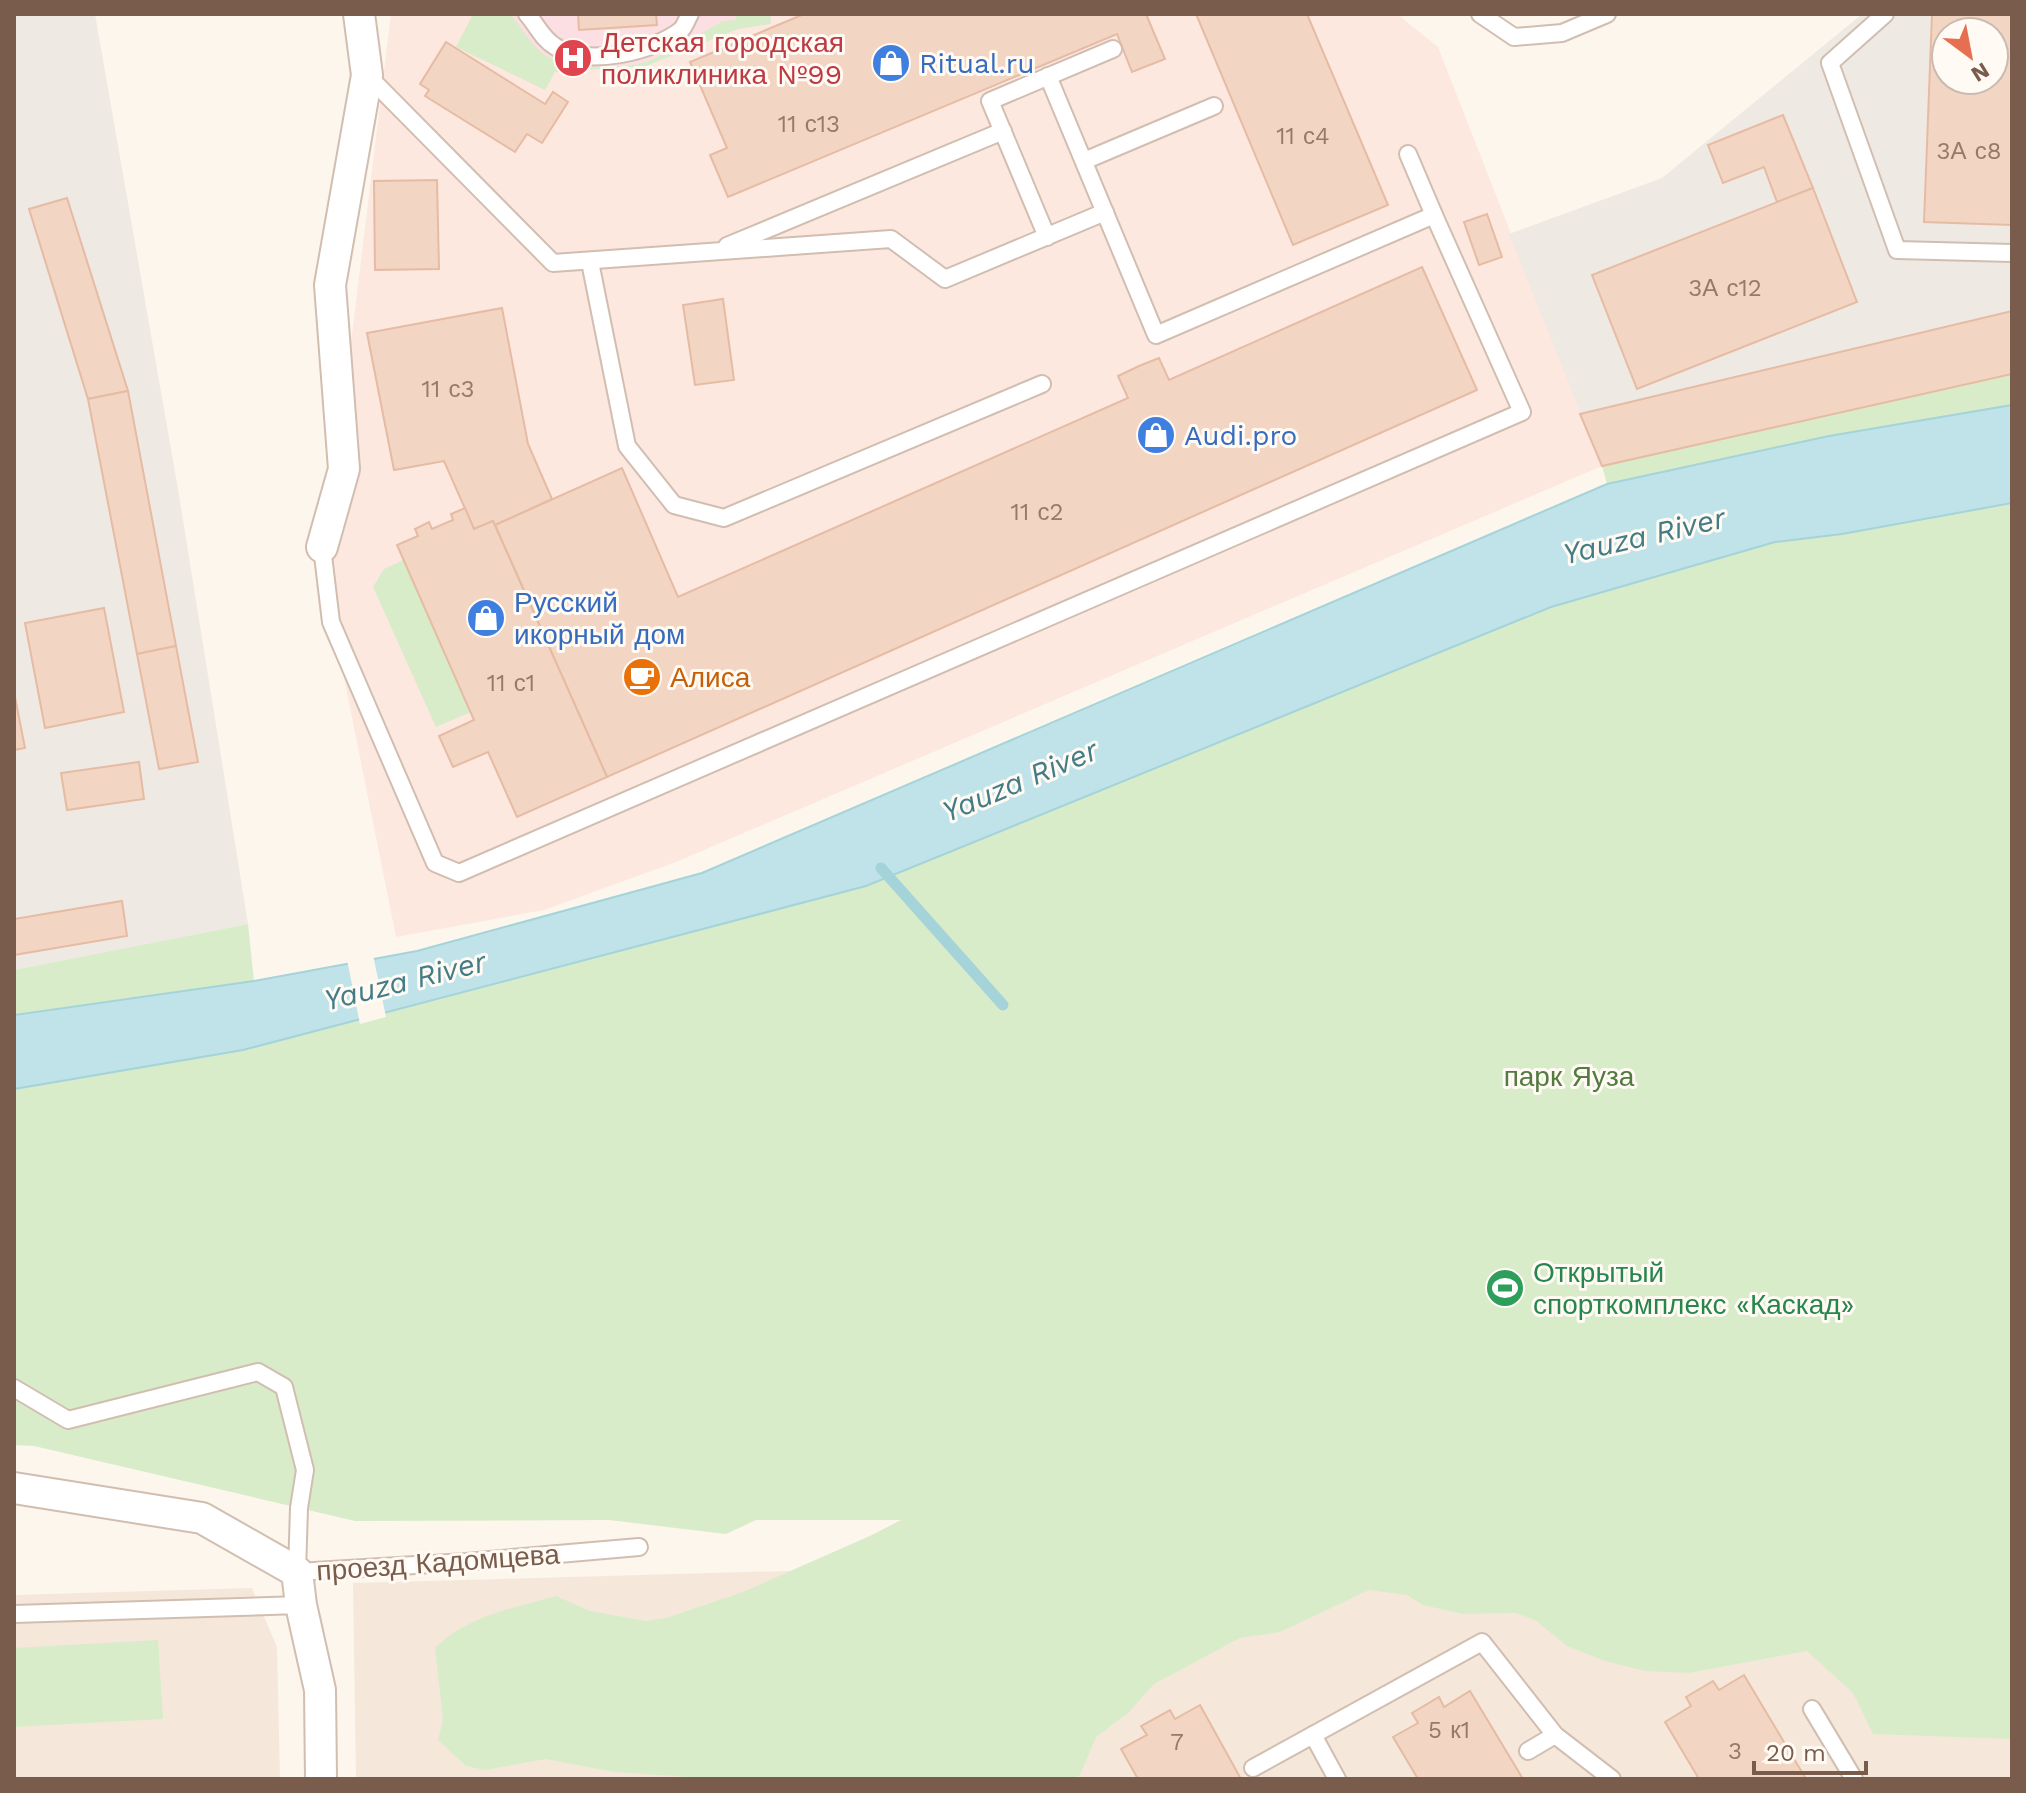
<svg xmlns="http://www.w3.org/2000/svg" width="2026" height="1793" viewBox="0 0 2026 1793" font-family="'Work Sans',sans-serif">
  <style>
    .residential { fill: #f5e8da }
    .commercial { fill: #fde8e0 }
    .industrial { fill: #efe9e4; fill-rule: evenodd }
    .medical { fill: #fbdfe3 }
    .green { fill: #d8ecc9 }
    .water { fill: #bfe3e8; stroke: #a5d3da; stroke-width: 2 }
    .pier { fill: #fdf6ec }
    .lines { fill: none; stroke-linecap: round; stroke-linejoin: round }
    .stream { stroke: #a5d3da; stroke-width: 11 }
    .building { fill: #f3d5c3; stroke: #e6bba3; stroke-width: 2; fill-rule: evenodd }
    .lane-casing { stroke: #d1beb0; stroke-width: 20 }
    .street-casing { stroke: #d1beb0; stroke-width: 34 }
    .lane { stroke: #fff; stroke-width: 16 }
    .street { stroke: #fff; stroke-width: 30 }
    .labels { text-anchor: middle; stroke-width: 6; stroke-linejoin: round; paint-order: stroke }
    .number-label { font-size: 24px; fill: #987a6a }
    .health-label { font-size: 28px; fill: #be3a42; stroke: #fffaf3; text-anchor: start }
    .shop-label { font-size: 28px; fill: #366cbe; stroke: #fffaf3; text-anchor: start }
    .food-label { font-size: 28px; fill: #c56008; stroke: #fffaf3; text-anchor: start }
    .park-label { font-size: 28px; fill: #537a41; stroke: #fffaf3 }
    .leisure-label { font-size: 28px; fill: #27864d; stroke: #fffaf3; text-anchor: start }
    .street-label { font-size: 28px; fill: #7a5c4d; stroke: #fffaf3 }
    .water-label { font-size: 30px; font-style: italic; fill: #437c86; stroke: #fffaf3 }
  </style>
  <rect width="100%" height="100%" fill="#fdf6ec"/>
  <g class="residential">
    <path d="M 2012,1537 L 2012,1779 L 356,1779 L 353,1583 Z"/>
    <path d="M 252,1588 L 277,1647 L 280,1779 L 14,1779 L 14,1595 Z"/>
  </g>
  <path class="commercial" d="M 391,14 L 470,14 L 473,15 L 456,47 L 555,72 L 646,66 L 738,29 L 770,24 L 770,14 L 1397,14 L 1438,47 L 1602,466 L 676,862 L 544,910 L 396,937 L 323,573 Z"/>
  <g class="industrial">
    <path d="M 14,14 L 95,14 L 179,495 L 248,924 L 14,970 Z"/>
    <path d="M 1862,14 L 2012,14 L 2012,374 L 1602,466 L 1509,234 L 1662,178 ZM 1946,32 L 1994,32 L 1994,80 L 1946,80 Z"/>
  </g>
  <path class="medical" d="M 470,14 L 770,14 L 771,24 L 738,29 L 646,66 L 555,72 L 545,90 L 456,47 L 472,16 Z"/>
  <g class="green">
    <path d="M 470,14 L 510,14 C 523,27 530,46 547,56 C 571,71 619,70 645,62 C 672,53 698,34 723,21 L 736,20 L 736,14 L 770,14 L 771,24 L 738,29 L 646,66 L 555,72 L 545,90 L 456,47 L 472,16 Z"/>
    <path d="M 2012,374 L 2012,405 L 1829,436 L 1607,484 L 1602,466 Z"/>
    <path d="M 2012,503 L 2012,1739 L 1873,1734 L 1853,1693 L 1807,1651 L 1688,1673 L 1645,1671 L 1605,1661 L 1567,1646 L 1535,1620 L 1516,1613 L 1463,1614 L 1423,1605 L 1407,1595 L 1369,1590 L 1280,1632 L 1240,1638 L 1154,1684 L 1128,1713 L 1096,1737 L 1080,1775 L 1073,1779 L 716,1779 L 614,1772 L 546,1759 L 485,1770 L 466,1766 L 438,1740 L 443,1720 L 435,1648 C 467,1616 514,1608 556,1596 L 590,1611 L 647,1621 L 666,1618 L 743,1592 L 872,1535 L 901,1520 L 756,1520 L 726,1534 L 609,1520 L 355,1521 L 34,1446 L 14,1445 L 14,1089 L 243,1050 L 866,886 L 1551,607 L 1775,542 L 1842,534 Z"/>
    <path d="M 403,560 L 471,712 L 436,727 L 373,587 L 384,569 Z"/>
    <path d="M 248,924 L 254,981 L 14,1015 L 14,970 Z"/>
    <path d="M 158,1640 L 163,1719 L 14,1727 L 14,1648 Z"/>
  </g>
  <path class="water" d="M 2012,405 L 2012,503 L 1842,534 L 1775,542 L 1551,607 L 866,886 L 243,1050 L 14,1089 L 14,1015 L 254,981 L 417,951 L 702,873 L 1607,484 L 1829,436 Z"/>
  <path class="pier" d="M 373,955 L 386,1017 L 360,1024 L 347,960 Z"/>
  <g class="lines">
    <path class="stream" d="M 881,868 L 1003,1005"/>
  </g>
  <g class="building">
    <path d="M 578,14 L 656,14 L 657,25 L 579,30 Z"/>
    <path d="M 804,14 L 1146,14 L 1165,59 L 1132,72 L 1117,34 L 728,197 L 710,155 L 727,148 L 690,62 Z"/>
    <path d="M 1196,14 L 1307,14 L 1388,205 L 1293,245 Z"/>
    <path d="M 1932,14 L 2012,14 L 2012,225 L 1924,222 ZM 1946,32 L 1994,32 L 1994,80 L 1946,80 Z"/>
    <path d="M 446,42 L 545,104 L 553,92 L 568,102 L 542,143 L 527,134 L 515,152 L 425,96 L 429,90 L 420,84 Z"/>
    <path d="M 1783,115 L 1813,188 L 1777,202 L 1764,167 L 1723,183 L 1708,145 Z"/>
    <path d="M 437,180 L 439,269 L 375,270 L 374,181 Z"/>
    <path d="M 1813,188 L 1857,302 L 1637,389 L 1592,275 Z"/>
    <path d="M 67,198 L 128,391 L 88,399 L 29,209 Z"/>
    <path d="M 1487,214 L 1502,257 L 1479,265 L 1464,222 Z"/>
    <path d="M 1422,267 L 1477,390 L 607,777 L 495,525 L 622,468 L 678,597 L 1128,398 L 1118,376 L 1139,366 L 1159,358 L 1169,380 Z"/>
    <path d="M 723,299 L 734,380 L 695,385 L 683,305 Z"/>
    <path d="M 502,308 L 528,444 L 552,499 L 495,525 L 493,521 L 474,529 L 444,461 L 394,470 L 367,333 Z"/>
    <path d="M 2012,311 L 2012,374 L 1602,466 L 1580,414 Z"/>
    <path d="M 128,391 L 176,646 L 137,654 L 88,399 Z"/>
    <path d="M 465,508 L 474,529 L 493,521 L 607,777 L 517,817 L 488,752 L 453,767 L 439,736 L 474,720 L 397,545 L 418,536 L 415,529 L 429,522 L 432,529 L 453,520 L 451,514 Z"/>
    <path d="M 104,608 L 124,712 L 45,728 L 25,623 Z"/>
    <path d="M 176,646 L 198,762 L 159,769 L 137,654 Z"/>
    <path d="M 14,692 L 25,748 L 14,750 Z"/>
    <path d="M 139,762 L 144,799 L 67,810 L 61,773 Z"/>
    <path d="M 122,901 L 127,936 L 14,955 L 14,919 Z"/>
    <path d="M 1744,1675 L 1806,1779 L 1699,1779 L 1665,1722 L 1691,1706 L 1686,1697 L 1713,1681 L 1719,1690 Z"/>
    <path d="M 1470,1691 L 1523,1779 L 1418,1779 L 1393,1737 L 1418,1723 L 1412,1713 L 1439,1697 L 1444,1707 Z"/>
    <path d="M 1200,1705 L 1241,1779 L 1138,1779 L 1121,1749 L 1147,1735 L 1141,1726 L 1170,1710 L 1175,1719 Z"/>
  </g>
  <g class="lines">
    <defs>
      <g id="lane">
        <path d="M 527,14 C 537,25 542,39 556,47 C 587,67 653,52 681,30 C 685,26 687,19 690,14"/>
        <path d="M 1480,14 L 1514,37 L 1562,33 L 1607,14"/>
        <path d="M 1885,14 L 1830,63 L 1897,250 L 2012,253"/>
        <path d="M 367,75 L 553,263 L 891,239 L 945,279 L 1105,212"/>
        <path d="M 1408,154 L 1434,215"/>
        <path d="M 1084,161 L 1214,106"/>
        <path d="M 1047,237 L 990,101 L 1113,49"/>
        <path d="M 727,246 L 1003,131"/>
        <path d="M 590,262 L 627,446 L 674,505 L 724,518 L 1042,384"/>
        <path d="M 322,547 L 331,622 L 435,863 L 459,873 L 1522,412 L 1434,215 L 1156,335 L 1048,76"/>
        <path d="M 14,1388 L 68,1420 L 258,1372 L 284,1387 L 305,1470 L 299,1508 L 297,1572 L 466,1562 L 639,1547"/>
        <path d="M 14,1614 L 301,1605"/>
        <path d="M 1812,1709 L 1854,1779"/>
        <path d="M 1313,1735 L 1337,1779"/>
        <path d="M 1528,1751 L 1555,1735"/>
        <path d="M 1253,1768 L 1482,1642 L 1555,1735 L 1612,1779"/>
      </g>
      <g id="street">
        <path d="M 322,547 L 344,469 L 330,285 L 367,75 L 359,14"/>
        <path d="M 14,1488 L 202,1518 L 297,1572 L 301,1605 L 320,1690 L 321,1779"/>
      </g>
    </defs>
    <use href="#lane" class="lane-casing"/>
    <use href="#street" class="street-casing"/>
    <use href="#lane" class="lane"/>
    <use href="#street" class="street"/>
  </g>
  <defs>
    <symbol id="hospital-disc" viewBox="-11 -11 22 22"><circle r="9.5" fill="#e0444e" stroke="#fffaf3"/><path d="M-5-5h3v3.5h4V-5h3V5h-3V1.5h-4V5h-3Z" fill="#fff"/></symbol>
    <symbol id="shop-disc" viewBox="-11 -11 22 22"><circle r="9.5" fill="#3f7fe0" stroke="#fffaf3"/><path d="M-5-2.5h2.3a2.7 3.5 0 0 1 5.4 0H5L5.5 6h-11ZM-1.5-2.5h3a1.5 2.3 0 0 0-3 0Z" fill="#fff"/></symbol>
    <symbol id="cafe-disc" viewBox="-11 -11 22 22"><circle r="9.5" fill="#e8710a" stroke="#fffaf3"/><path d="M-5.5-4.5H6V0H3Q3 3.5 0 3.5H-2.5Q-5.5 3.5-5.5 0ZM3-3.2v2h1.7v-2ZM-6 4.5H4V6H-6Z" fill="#fff"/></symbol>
    <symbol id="stadium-disc" viewBox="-11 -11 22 22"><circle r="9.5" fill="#2e9e5b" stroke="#fffaf3"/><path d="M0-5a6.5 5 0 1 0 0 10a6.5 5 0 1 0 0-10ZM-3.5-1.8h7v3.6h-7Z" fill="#fff"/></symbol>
  </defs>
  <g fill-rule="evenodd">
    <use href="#hospital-disc" x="551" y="36" width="44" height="44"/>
    <use href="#shop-disc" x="869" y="41" width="44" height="44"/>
    <use href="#shop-disc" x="1134" y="413" width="44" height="44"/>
    <use href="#shop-disc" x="464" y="596" width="44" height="44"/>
    <use href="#cafe-disc" x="620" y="655" width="44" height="44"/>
    <use href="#stadium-disc" x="1483" y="1266" width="44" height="44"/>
  </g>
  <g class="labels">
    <g class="number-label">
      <text x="809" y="132">11 с13</text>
      <text x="1303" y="144">11 с4</text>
      <text x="1969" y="159">3А с8</text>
      <text x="1725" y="296">3А с12</text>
      <text x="448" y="397">11 с3</text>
      <text x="1037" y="520">11 с2</text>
      <text x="511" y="691">11 с1</text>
      <text x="1449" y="1738">5 к1</text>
      <text x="1177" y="1750">7</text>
      <text x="1735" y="1759">3</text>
    </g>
    <g class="health-label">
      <text x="601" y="52">Детская городская<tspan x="601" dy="32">поликлиника №99</tspan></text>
    </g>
    <g class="shop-label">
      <text x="919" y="73">Ritual.ru</text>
      <text x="1184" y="445">Audi.pro</text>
      <text x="514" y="612">Русский<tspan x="514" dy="32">икорный дом</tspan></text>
    </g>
    <g class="food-label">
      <text x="670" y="687">Алиса</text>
    </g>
    <g class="park-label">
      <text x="1569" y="1086">парк Яуза</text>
    </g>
    <g class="leisure-label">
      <text x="1533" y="1282">Открытый<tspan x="1533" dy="32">спорткомплекс «Каскад»</tspan></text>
    </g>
    <g class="street-label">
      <text transform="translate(438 1562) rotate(-4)" y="10">проезд Кадомцева</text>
    </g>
    <g class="water-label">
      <text transform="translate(1644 536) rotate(-13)" y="10">Yauza River</text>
      <text transform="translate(1020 781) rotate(-23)" y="10">Yauza River</text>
      <text transform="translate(405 981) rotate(-14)" y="10">Yauza River</text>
    </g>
  </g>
  <rect width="2026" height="1793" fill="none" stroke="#7a5c4d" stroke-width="32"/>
  <g transform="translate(1970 56) rotate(148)"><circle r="38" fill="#fffaf3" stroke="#cabbb1" stroke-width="2"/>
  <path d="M0-6L14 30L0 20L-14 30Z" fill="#e76f51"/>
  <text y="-12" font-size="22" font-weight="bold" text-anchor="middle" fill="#7a5c4d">N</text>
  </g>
  <path d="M1754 1761v12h112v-12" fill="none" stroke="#7a5c4d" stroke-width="4"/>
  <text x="1766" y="1761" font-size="24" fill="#7a5c4d" stroke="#fffaf3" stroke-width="6" paint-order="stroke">20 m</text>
</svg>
